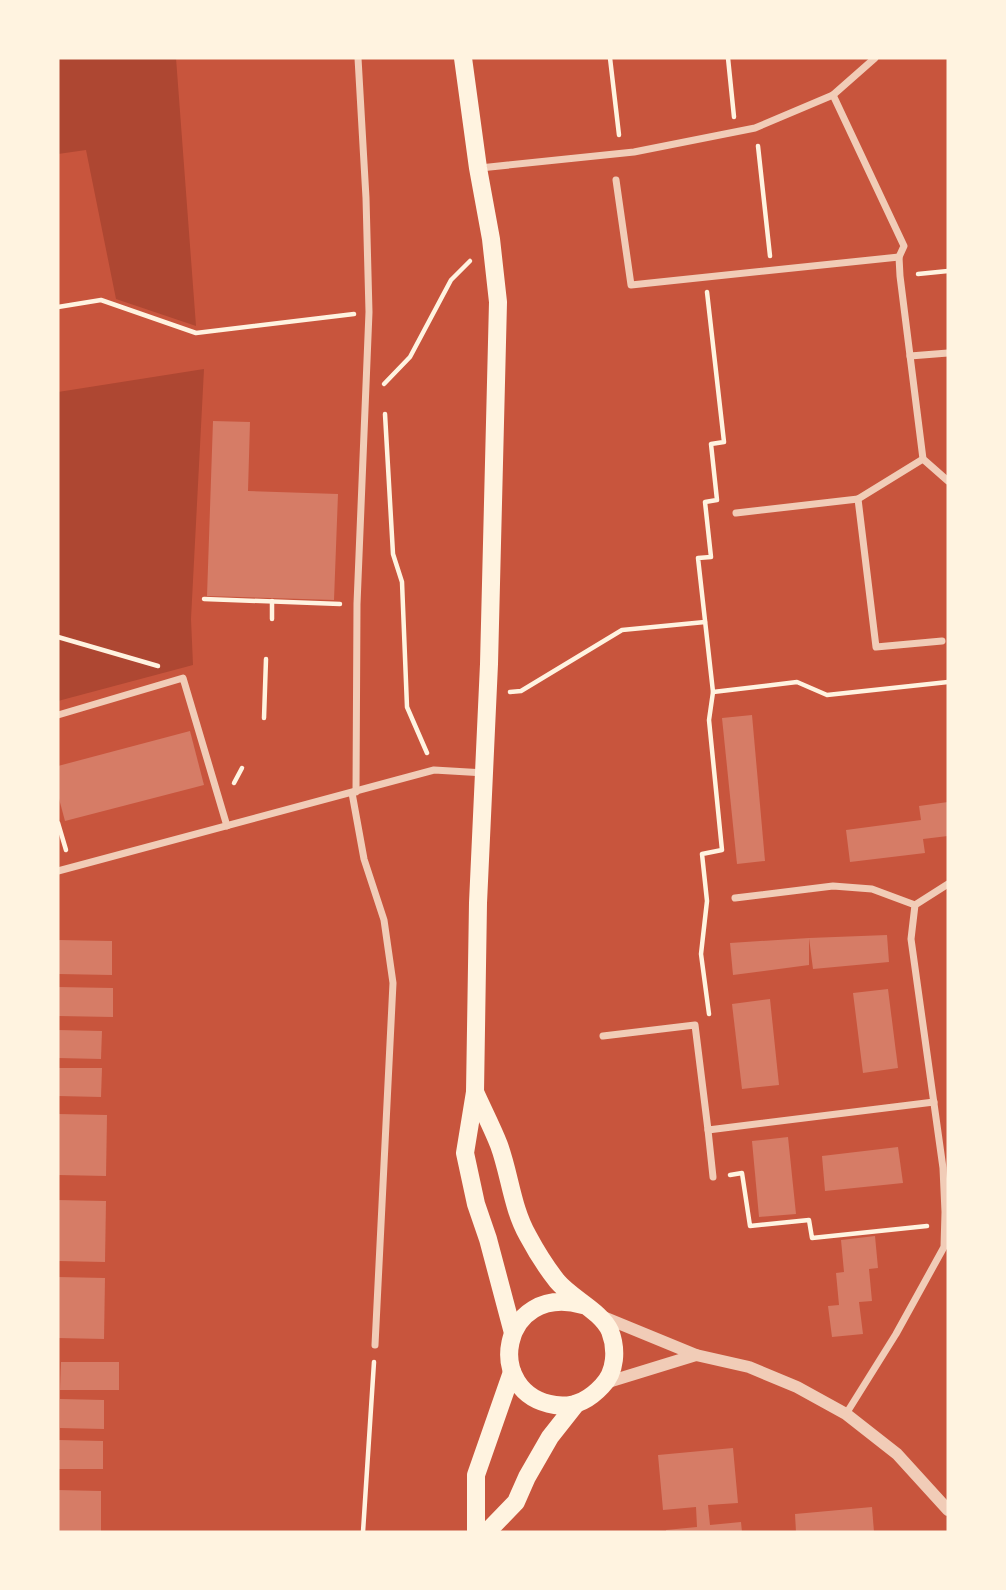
<svg xmlns="http://www.w3.org/2000/svg" width="1006" height="1590" viewBox="0 0 1006 1590" font-family="'Times New Roman',serif">
  <style>
    .green { fill: #ae4732 }
    .building { fill: #d67c66 }
    .lines { fill: none; stroke-linecap: round; stroke-linejoin: round }
    .path { stroke: #fff3e0; stroke-width: 4.5 }
    .minor { stroke: #f1ccb7; stroke-width: 7 }
    .tertiary { stroke: #f1ccb7; stroke-width: 12 }
    .primary { stroke: #fff3e0; stroke-width: 18 }
  </style>
  <rect width="100%" height="100%" fill="#c8553d"/>
  <g class="green">
    <path d="M 58,58 L 176,58 L 196,326 L 116,299 L 86,150 L 58,154 Z"/>
    <path d="M 204,369 L 191,619 L 193,665 L 58,701 L 58,392 Z"/>
  </g>
  <g class="building">
    <path d="M 213,421 L 250,422 L 248,491 L 338,494 L 334,600 L 207,596 Z"/>
    <path d="M 752,715 L 765,861 L 737,864 L 722,718 Z"/>
    <path d="M 190,731 L 204,785 L 65,821 L 58,795 L 58,766 Z"/>
    <path d="M 948,802 L 948,836 L 923,839 L 925,853 L 850,862 L 846,830 L 921,820 L 919,806 Z"/>
    <path d="M 887,935 L 889,962 L 813,969 L 809,938 L 809,965 L 733,975 L 730,943 L 809,938 Z"/>
    <path d="M 59,940 L 112,941 L 112,975 L 58,974 Z"/>
    <path d="M 58,987 L 113,988 L 113,1017 L 58,1016 Z"/>
    <path d="M 888,989 L 898,1068 L 863,1073 L 853,993 Z"/>
    <path d="M 770,999 L 779,1085 L 742,1089 L 732,1004 Z"/>
    <path d="M 58,1030 L 102,1031 L 101,1059 L 58,1058 Z"/>
    <path d="M 58,1068 L 102,1068 L 101,1097 L 58,1096 Z"/>
    <path d="M 58,1114 L 107,1115 L 106,1176 L 58,1175 Z"/>
    <path d="M 788,1137 L 796,1214 L 759,1217 L 752,1141 Z"/>
    <path d="M 898,1147 L 903,1183 L 825,1191 L 822,1156 Z"/>
    <path d="M 58,1200 L 106,1201 L 105,1262 L 58,1261 Z"/>
    <path d="M 875,1236 L 878,1268 L 869,1269 L 872,1301 L 859,1302 L 863,1334 L 832,1337 L 828,1306 L 839,1305 L 836,1273 L 844,1272 L 841,1240 Z"/>
    <path d="M 58,1277 L 105,1278 L 104,1339 L 58,1338 Z"/>
    <path d="M 61,1362 L 119,1362 L 119,1390 L 60,1390 Z"/>
    <path d="M 60,1399 L 104,1400 L 104,1429 L 60,1428 Z"/>
    <path d="M 59,1440 L 103,1441 L 103,1469 L 58,1469 Z"/>
    <path d="M 733,1448 L 738,1503 L 708,1505 L 710,1525 L 741,1522 L 742,1532 L 666,1532 L 666,1530 L 697,1527 L 696,1507 L 663,1510 L 658,1455 Z"/>
    <path d="M 58,1490 L 101,1491 L 101,1532 L 58,1532 Z"/>
    <path d="M 872,1507 L 874,1532 L 796,1532 L 795,1514 Z"/>
  </g>
  <g class="lines">
    <g class="path">
      <path d="M 610,58 L 619,135"/>
      <path d="M 728,58 L 734,117"/>
      <path d="M 758,146 L 770,256"/>
      <path d="M 918,274 L 948,271"/>
      <path d="M 707,292 L 724,442 L 711,444 L 717,500 L 705,502 L 711,557 L 698,558 L 713,692 L 797,682 L 827,695 L 948,682"/>
      <path d="M 58,307 L 101,300 L 196,333 L 354,314"/>
      <path d="M 384,384 L 410,357 L 451,280 L 470,261"/>
      <path d="M 385,414 L 393,554 L 402,582 L 407,707 L 427,753"/>
      <path d="M 204,599 L 340,604"/>
      <path d="M 272,619 L 272,601"/>
      <path d="M 58,637 L 158,666"/>
      <path d="M 510,692 L 521,691 L 622,630 L 705,622"/>
      <path d="M 264,718 L 266,659"/>
      <path d="M 234,783 L 242,768"/>
      <path d="M 58,823 L 66,850"/>
      <path d="M 709,1014 L 701,954 L 707,901 L 702,854 L 722,850 L 709,720 L 713,692"/>
      <path d="M 730,1175 L 742,1173 L 750,1226 L 809,1220 L 812,1238 L 927,1226"/>
      <path d="M 363,1532 L 374,1362"/>
    </g>
    <g class="minor">
      <path d="M 833,95 L 904,246 L 899,257 L 900,276 L 923,459 L 948,481"/>
      <path d="M 480,168 L 634,152 L 755,128 L 833,95 L 875,58"/>
      <path d="M 616,180 L 631,285 L 899,257"/>
      <path d="M 910,356 L 948,353"/>
      <path d="M 858,499 L 876,647 L 942,641"/>
      <path d="M 736,513 L 858,499 L 923,459"/>
      <path d="M 58,715 L 183,678 L 227,826"/>
      <path d="M 356,792 L 357,604 L 369,312 L 366,198 L 358,58"/>
      <path d="M 352,793 L 364,859 L 384,920 L 393,983 L 375,1345"/>
      <path d="M 58,871 L 434,770 L 485,773"/>
      <path d="M 735,898 L 833,886 L 872,889 L 915,905"/>
      <path d="M 603,1036 L 695,1025 L 708,1130 L 934,1102"/>
      <path d="M 708,1130 L 713,1177"/>
      <path d="M 846,1414 L 896,1334 L 944,1247 L 945,1212 L 943,1168 L 911,939 L 915,905 L 948,884"/>
    </g>
    <g class="tertiary">
      <path d="M 601,1316 L 696,1355 L 749,1367 L 797,1387 L 846,1414 L 897,1454 L 948,1510"/>
      <path d="M 605,1383 L 696,1355"/>
    </g>
    <g class="primary">
      <path d="M 463,58 L 478,168 L 491,239 L 498,302 L 489,664 L 478,903 L 475,1092 L 465,1153 L 476,1204 L 488,1239 L 513,1333"/>
      <path d="M 475,1092 C 483,1110 492,1127 499,1145 C 510,1175 512,1208 528,1236 C 536,1251 546,1267 557,1281 C 572,1299 601,1311 610,1331 C 617,1349 616,1372 602,1386 C 590,1399 574,1408 555,1405 C 482,1394 500,1282 583,1305"/>
      <path d="M 476,1532 L 476,1475 L 512,1372"/>
      <path d="M 487,1532 L 516,1502 L 527,1477 L 550,1437 L 576,1404"/>
    </g>
  </g>
  <rect width="1006" height="1590" fill="none" stroke="#fff3e0" stroke-width="119"/>
</svg>
